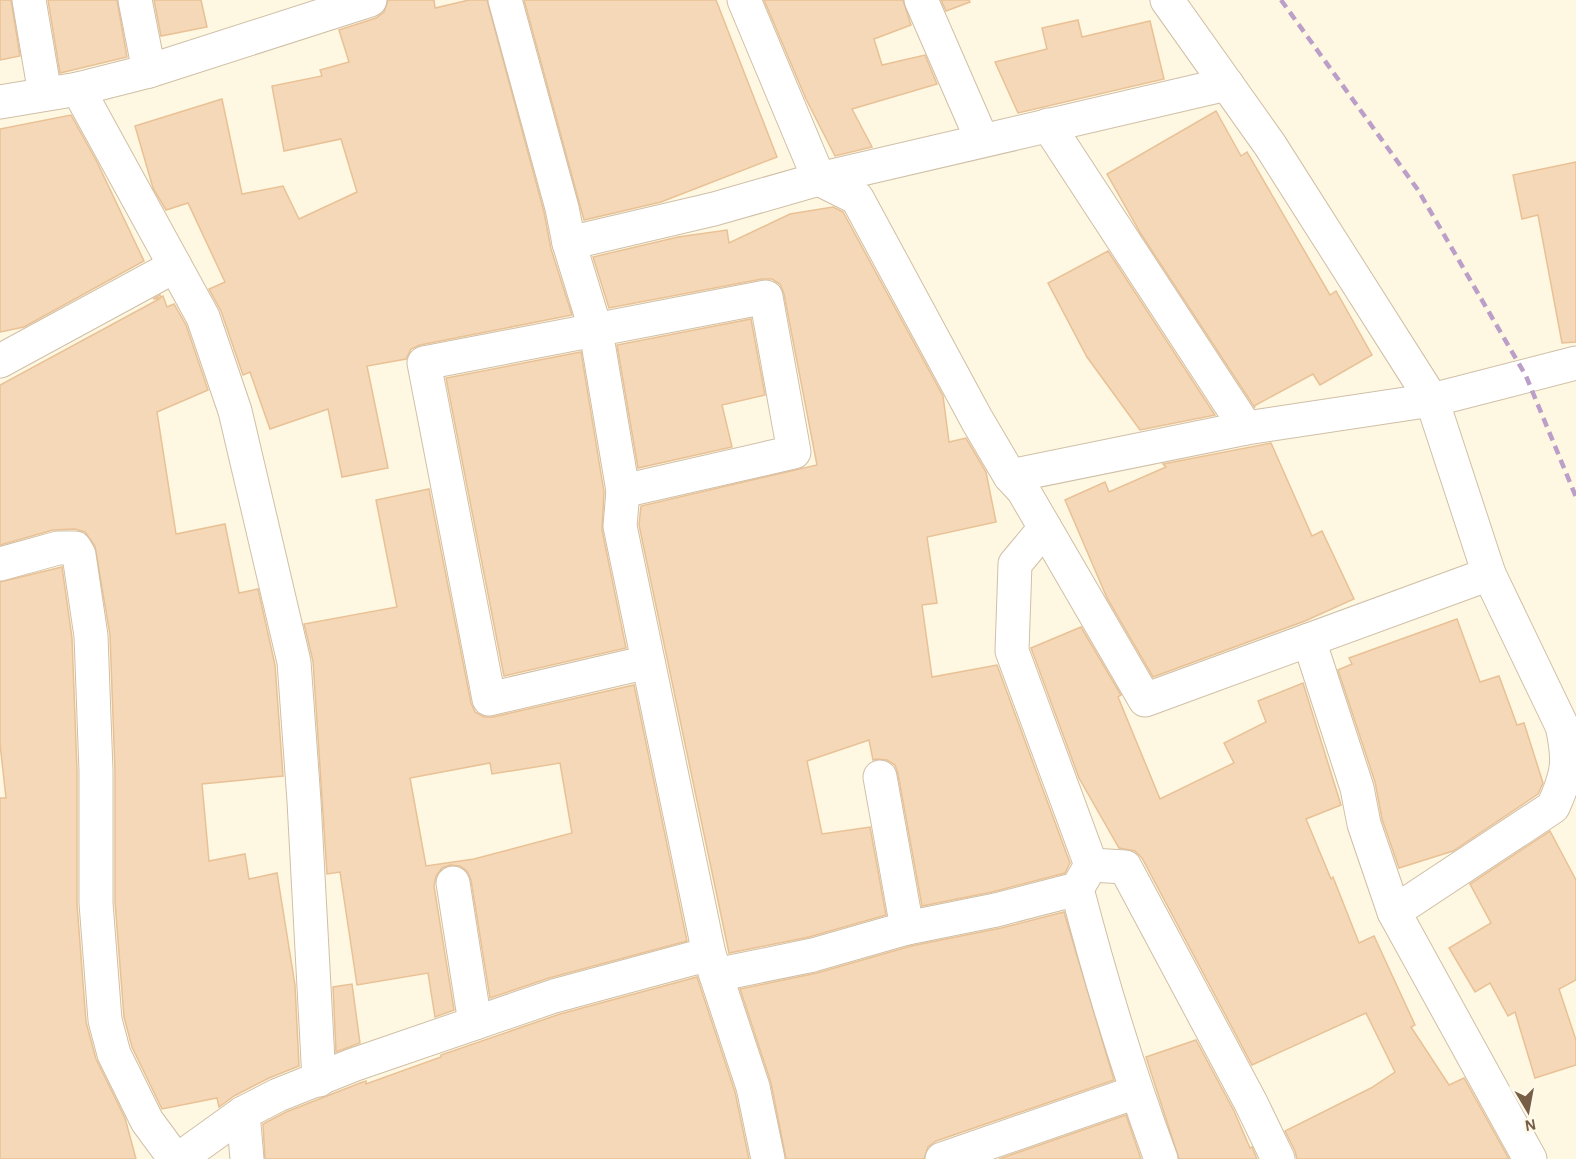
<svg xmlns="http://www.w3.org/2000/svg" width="1576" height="1159" viewBox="0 0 1576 1159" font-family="'Alegreya Sans',sans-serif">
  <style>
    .building { fill: #f5d8b7; stroke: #e9c196; stroke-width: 1.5; fill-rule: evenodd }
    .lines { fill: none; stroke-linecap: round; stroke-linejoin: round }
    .minor-casing { stroke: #d0bfa7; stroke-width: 35 }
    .minor { stroke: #fff; stroke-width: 33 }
    .rail { stroke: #bb9fc8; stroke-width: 4.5; stroke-dasharray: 9 6; stroke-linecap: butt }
  </style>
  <rect width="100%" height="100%" fill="#fef7e1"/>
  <g class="building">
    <path d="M 0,0 L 11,0 L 20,56 L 0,60 Z"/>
    <path d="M 48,0 L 117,0 L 127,57 L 60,73 Z"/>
    <path d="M 154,0 L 201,0 L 207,27 L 161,36 Z"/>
    <path d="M 388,0 L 434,0 L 435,8 L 469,0 L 487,0 L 544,212 L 551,249 L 572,315 L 420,345 L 411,349 L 406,359 L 367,366 L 388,468 L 342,477 L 328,409 L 270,429 L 250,372 L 243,375 L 221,311 L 209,289 L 225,282 L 188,203 L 166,210 L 153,188 L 135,126 L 222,99 L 242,194 L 283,186 L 299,219 L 357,192 L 341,139 L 284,151 L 272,86 L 322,76 L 320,70 L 349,62 L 339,30 L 376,18 L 384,12 Z"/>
    <path d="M 524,0 L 716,0 L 777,157 L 661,202 L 584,220 Z"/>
    <path d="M 764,0 L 903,0 L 911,25 L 874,39 L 882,65 L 925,55 L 937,84 L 852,109 L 872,147 L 835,156 L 806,99 Z"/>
    <path d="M 941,0 L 969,0 L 970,2 L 946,11 Z"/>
    <path d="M 1078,20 L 1082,37 L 1150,21 L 1164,79 L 1018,113 L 995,62 L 1047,49 L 1042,28 Z"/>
    <path d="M 1216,111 L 1241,156 L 1247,152 L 1330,295 L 1336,291 L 1372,355 L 1320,385 L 1313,374 L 1254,406 L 1255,408 L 1141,234 L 1107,174 Z"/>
    <path d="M 71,115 L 97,162 L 144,261 L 24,327 L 0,332 L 0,129 Z"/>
    <path d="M 1576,162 L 1576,342 L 1562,343 L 1538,215 L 1522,219 L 1513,175 Z"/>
    <path d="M 833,207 L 843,212 L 943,396 L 949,442 L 966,438 L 986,472 L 996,522 L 927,537 L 937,603 L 922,605 L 932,677 L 997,665 L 1070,863 L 1065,873 L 992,892 L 922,906 L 898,774 L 895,765 L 887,760 L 877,759 L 873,760 L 869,740 L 807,761 L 822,834 L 870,827 L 886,915 L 809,937 L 729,953 L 639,525 L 641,506 L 817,465 L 784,294 L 780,284 L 772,279 L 762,279 L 609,308 L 593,257 L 678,237 L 727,230 L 729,243 L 790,214 Z"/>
    <path d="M 1108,251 L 1215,415 L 1140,430 L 1087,357 L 1048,283 Z"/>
    <path d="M 160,295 L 161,297 L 163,296 L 167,307 L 174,304 L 186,325 L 208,390 L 157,412 L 176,534 L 225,524 L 239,593 L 258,589 L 275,665 L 283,776 L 202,784 L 209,861 L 245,854 L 249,879 L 277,873 L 295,985 L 299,1066 L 269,1078 L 234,1096 L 219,1107 L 217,1098 L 162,1109 L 132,1047 L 124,1017 L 115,902 L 115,771 L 110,635 L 95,546 L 85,532 L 75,529 L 53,530 L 0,545 L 0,385 L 161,298 L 153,299 Z"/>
    <path d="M 751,319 L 765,395 L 722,405 L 732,447 L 638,468 L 617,345 Z"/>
    <path d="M 581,352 L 604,492 L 602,530 L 626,648 L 504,676 L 446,378 Z"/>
    <path d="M 1271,443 L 1312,536 L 1322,531 L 1354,599 L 1305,621 L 1153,677 L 1107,598 L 1065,500 L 1105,482 L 1109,492 L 1166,467 L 1163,464 Z"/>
    <path d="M 429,489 L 471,703 L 475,712 L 484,717 L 493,717 L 634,685 L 687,941 L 549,978 L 490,998 L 471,880 L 467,871 L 460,866 L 450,865 L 442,868 L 436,876 L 434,886 L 454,1010 L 435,1017 L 428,973 L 357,985 L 340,872 L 327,874 L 313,661 L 304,624 L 397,607 L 376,500 ZM 490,763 L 492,774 L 560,763 L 572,833 L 474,859 L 426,866 L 410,778 Z"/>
    <path d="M 62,567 L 72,638 L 77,771 L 77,904 L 86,1022 L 96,1059 L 125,1118 L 136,1159 L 0,1159 L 0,798 L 6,798 L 0,744 L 0,582 Z"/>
    <path d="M 1457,619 L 1480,682 L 1499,676 L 1517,725 L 1524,723 L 1543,783 L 1538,794 L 1453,851 L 1399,868 L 1382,819 L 1375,782 L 1338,670 L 1352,664 L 1349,658 Z"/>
    <path d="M 1081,627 L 1121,695 L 1118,697 L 1160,799 L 1234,763 L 1224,743 L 1266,722 L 1258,701 L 1303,683 L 1341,805 L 1306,819 L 1331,879 L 1333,877 L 1359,943 L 1374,936 L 1415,1025 L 1411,1027 L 1449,1085 L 1464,1078 L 1509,1159 L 1297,1159 L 1295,1151 L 1285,1131 L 1371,1088 L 1395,1072 L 1366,1013 L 1252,1065 L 1142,858 L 1135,851 L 1119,848 L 1079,778 L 1031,648 Z"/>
    <path d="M 1550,831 L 1576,880 L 1576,980 L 1559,989 L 1576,1040 L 1576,1065 L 1535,1078 L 1515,1012 L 1508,1016 L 1490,983 L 1475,992 L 1449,948 L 1491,923 L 1470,884 Z"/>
    <path d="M 1064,912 L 1114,1080 L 936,1141 L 928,1147 L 924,1159 L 786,1159 L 771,1083 L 740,989 L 817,973 L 911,946 L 1001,928 Z"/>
    <path d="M 697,977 L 735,1092 L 749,1159 L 265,1159 L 263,1124 L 286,1112 L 360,1083 L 366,1081 L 366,1084 L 441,1057 L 441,1055 L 560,1014 Z"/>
    <path d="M 352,984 L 360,1043 L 336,1052 L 333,987 Z"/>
    <path d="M 1196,1040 L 1234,1111 L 1250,1148 L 1252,1147 L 1257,1159 L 1179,1159 L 1146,1057 Z"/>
    <path d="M 1126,1115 L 1141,1159 L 999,1159 Z"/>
  </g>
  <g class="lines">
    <defs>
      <g id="minor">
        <path d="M 29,0 L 45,94"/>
        <path d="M 135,0 L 149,71"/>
        <path d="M 505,0 L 562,208 L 569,243 L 596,331 L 623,491 L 620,526 L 709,954"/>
        <path d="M 921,0 L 982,140"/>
        <path d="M 1167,0 L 1270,145 L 1432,400 L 1489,574 L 1562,726 C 1570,761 1568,774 1553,807 L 1394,912 L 1530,1159"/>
        <path d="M 78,89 L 203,317 L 235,411 L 294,662 L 304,801 L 319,1080"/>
        <path d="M 0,102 L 78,89 L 149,71 L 370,0"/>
        <path d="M 1048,125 L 1246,428"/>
        <path d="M 569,243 L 714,209 L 819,179 L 744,0"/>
        <path d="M 0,361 L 175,266"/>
        <path d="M 1010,476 L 977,420 L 857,198 L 819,179 L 1227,84"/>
        <path d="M 623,491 L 794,452 L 766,297 L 424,363 L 489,699 L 648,662"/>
        <path d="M 1045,528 L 1015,564 L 1012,651 L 1091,865 L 1125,867 L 1251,1103 L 1278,1159"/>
        <path d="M 0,564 L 58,548 L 75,548 L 79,555 L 91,636 L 96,771 L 96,903 L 105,1020 L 114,1054 L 147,1121 L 175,1159"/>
        <path d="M 1489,574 L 1145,700 L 1023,490 L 1010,476 L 1246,428 L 1432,400 L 1576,363"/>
        <path d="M 1309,640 L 1357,788 L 1364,824 L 1394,912"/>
        <path d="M 880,777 L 907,928"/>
        <path d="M 453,883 L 475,1023"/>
        <path d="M 1077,889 C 1101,981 1128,1070 1161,1159"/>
        <path d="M 716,975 L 813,955 L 907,928 L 996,910 L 1077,889 L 1091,865"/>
        <path d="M 243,1113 L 247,1159"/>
        <path d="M 179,1159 L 243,1113 L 278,1095 L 353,1065 L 554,996 L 709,954 L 753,1087 L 768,1159"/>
        <path d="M 942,1159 L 1136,1092"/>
      </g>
    </defs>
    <use href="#minor" class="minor-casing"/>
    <use href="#minor" class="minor"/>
    <path class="rail" d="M 1281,0 L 1418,190 L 1526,376 L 1576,497"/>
  </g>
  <g transform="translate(1528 1111) rotate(170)" stroke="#fff9e9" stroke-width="4.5" paint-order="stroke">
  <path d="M0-4.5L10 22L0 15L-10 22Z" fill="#775e46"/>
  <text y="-9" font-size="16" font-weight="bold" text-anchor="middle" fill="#775e46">N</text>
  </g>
</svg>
